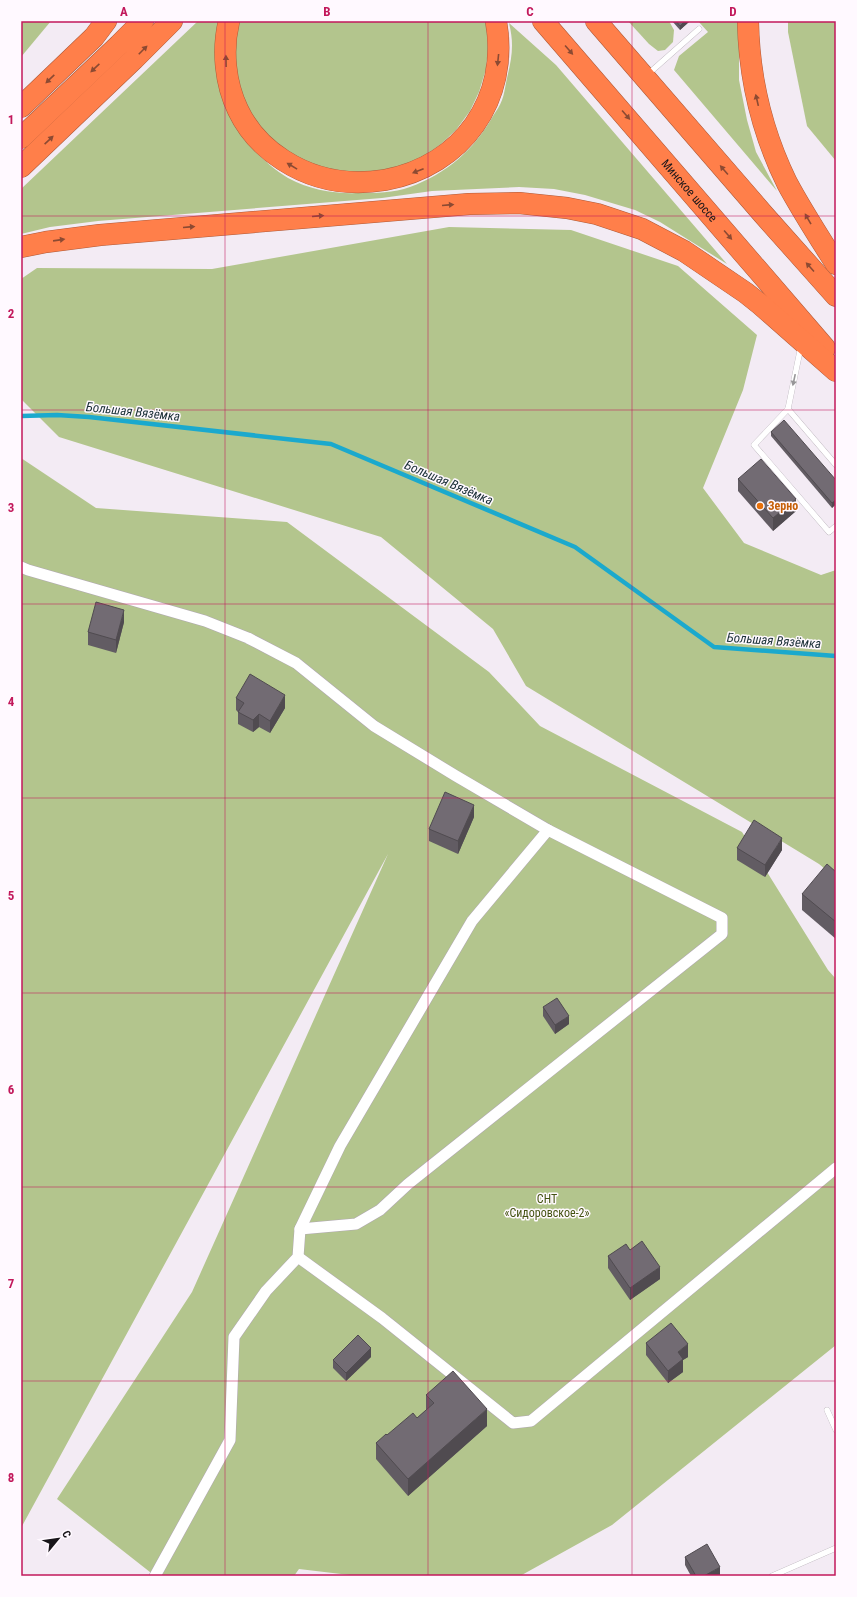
<svg xmlns="http://www.w3.org/2000/svg" width="857" height="1597" viewBox="0 0 857 1597" font-family="'Roboto Condensed',sans-serif">
  <style>
    .green { fill: #b3c58d }
    .lines { fill: none; stroke-linecap: round; stroke-linejoin: round }
    .stream { stroke: #1ba9cd; stroke-width: 4.5 }
    .lane-casing { stroke: #b0a8b1; stroke-width: 6 }
    .street-casing { stroke: #b0a8b1; stroke-width: 12 }
    .highway-casing { stroke: #ae5a39; stroke-width: 22 }
    .lane { stroke: #fff; stroke-width: 5.5 }
    .street { stroke: #fff; stroke-width: 11 }
    .highway { stroke: #ff7f4a; stroke-width: 21 }
    .wall { fill: #625c63 }
    .shaded-wall { fill: #504b50 }
    .building { fill: #726b73; stroke: #504b50 }
    .oneway { fill: #8c4a32 }
    .oneway2 { fill: #979698 }
    .grid { fill: none; stroke: #c2185b; stroke-width: 1; stroke-opacity: 0.55 }
    .food-dot { fill: #e8710a; stroke: #fff9ff; stroke-width: 1.5 }
    .labels { text-anchor: middle; stroke-width: 3; stroke-linejoin: round; paint-order: stroke }
    .street-label { font-size: 12px; fill: #181519; stroke: #fff9ff }
    .food-label { font-size: 12px; font-weight: bold; fill: #c56008; stroke: #fff9ff; text-anchor: start }
    .park-label { font-size: 12px; fill: #445311; stroke: #fff9ff }
    .water-label { font-size: 13px; font-style: italic; fill: #192e35; stroke: #fff9ff }
    .neatline { fill: none; stroke: #c2185b; stroke-width: 1.5 }
    .grid-label { font-size: 13px; text-anchor: middle; font-weight: bold; fill: #c2185b }
  </style>
  <rect width="100%" height="100%" fill="#f3ebf4"/>
  <g class="green">
    <path d="M 21,21 L 51,21 L 21,57 Z"/>
    <path d="M 198,21 L 220,21 L 243,138 C 256,153 271,168 288,178 C 310,190 335,194 359,193 C 375,193 394,193 410,187 C 446,174 474,150 493,116 C 496,111 500,106 502,100 C 504,95 505,88 506,83 C 511,60 515,47 509,23 L 556,65 L 727,264 L 660,222 L 635,210 L 585,195 L 554,189 L 519,187 L 432,191 L 382,198 L 98,221 L 50,227 L 21,234 L 21,189 Z"/>
    <path d="M 238,21 L 486,21 L 488,48 L 486,69 L 479,92 L 470,111 L 456,130 L 441,144 L 423,157 L 401,167 L 362,174 L 307,165 L 267,138 L 239,94 L 233,51 Z"/>
    <path d="M 628,21 L 669,21 L 674,30 L 673,42 L 665,50 L 658,51 L 649,44 Z"/>
    <path d="M 698,21 L 739,21 L 739,80 L 747,120 L 756,152 L 777,191 L 674,70 L 679,56 L 708,32 Z"/>
    <path d="M 788,21 L 836,21 L 836,161 L 807,126 L 788,32 Z"/>
    <path d="M 449,227 L 571,230 L 678,266 L 757,335 L 743,390 L 703,488 L 744,543 L 821,575 L 836,570 L 836,878 L 819,864 L 526,686 L 493,629 L 381,537 L 59,437 L 21,399 L 21,279 L 37,268 L 212,269 Z"/>
    <path d="M 21,458 L 96,508 L 287,522 L 489,672 L 540,726 L 742,832 L 828,970 L 836,979 L 836,1345 L 612,1525 L 520,1576 L 358,1576 L 299,1569 L 294,1576 L 155,1576 L 57,1499 L 192,1292 L 388,854 L 21,1528 Z"/>
  </g>
  <g class="lines">
    <path class="stream" d="M 21,416 L 57,415 L 89,417 L 331,444 L 575,547 L 714,647 L 836,656"/>
    <defs>
      <g id="lane">
        <path d="M 647,75 L 699,29"/>
        <path d="M 801,346 L 788,409 L 836,465"/>
        <path d="M 788,409 L 754,445 L 829,532 L 836,526"/>
        <path d="M 827,1410 L 836,1430"/>
        <path d="M 772,1576 L 836,1548"/>
      </g>
      <g id="street">
        <path d="M 21,567 L 28,570 L 205,621 L 248,638 L 296,663 L 374,726 L 456,776 L 548,830 L 722,918 L 722,934 L 408,1184 L 380,1210 L 356,1224 L 300,1229"/>
        <path d="M 298,1257 L 382,1318 L 513,1423 L 531,1421 L 836,1168"/>
        <path d="M 155,1576 L 230,1440 L 234,1337 L 266,1291 L 298,1257 L 300,1229 L 340,1146 L 472,921 L 548,830"/>
      </g>
      <g id="highway">
        <path d="M 229,21 C 222,50 225,83 238,110 C 248,131 264,148 283,160 C 314,180 349,186 385,180 C 462,166 510,99 496,21"/>
        <path id="s1" d="M 543,21 L 825,348"/>
        <path d="M 596,21 L 763,214 L 836,296"/>
        <path d="M 748,21 C 749,77 762,132 787,183 C 802,211 819,237 836,264"/>
        <path d="M 21,107 L 94,37 L 106,21"/>
        <path d="M 21,138 L 119,45 L 143,21"/>
        <path d="M 21,167 L 134,59 L 172,21"/>
        <path d="M 21,247 L 46,242 L 100,235 L 469,204 L 519,203 L 567,208 L 597,214 L 642,229 L 684,251 L 746,293 L 761,305 L 836,371"/>
      </g>
    </defs>
    <use href="#lane" class="lane-casing"/>
    <use href="#street" class="street-casing"/>
    <use href="#highway" class="highway-casing"/>
    <use href="#lane" class="lane"/>
    <use href="#street" class="street"/>
    <use href="#highway" class="highway"/>
  </g>
  <g class="wall">
    <path d="M 672,21 L 690,21 L 680,30 Z"/>
    <path d="M 771,432 L 836,480 L 836,504 L 832,508 L 771,436 Z"/>
    <path d="M 738,479 L 796,511 L 773,531 L 738,491 Z"/>
    <path d="M 124,622 L 116,653 L 88,645 L 88,632 Z"/>
    <path d="M 236,698 L 285,708 L 270,733 L 259,727 L 253,732 L 238,724 L 238,712 L 236,710 Z"/>
    <path d="M 474,817 L 458,854 L 429,841 L 429,829 Z"/>
    <path d="M 737,848 L 782,850 L 765,877 L 737,860 Z"/>
    <path d="M 836,872 L 836,939 L 802,910 L 802,894 Z"/>
    <path d="M 543,1007 L 569,1024 L 555,1034 L 543,1016 Z"/>
    <path d="M 630,1250 L 660,1279 L 630,1300 L 608,1268 L 608,1256 Z"/>
    <path d="M 646,1343 L 688,1357 L 683,1360 L 683,1372 L 668,1383 L 646,1355 Z"/>
    <path d="M 371,1357 L 346,1381 L 333,1368 L 333,1360 Z"/>
    <path d="M 426,1395 L 487,1426 L 408,1496 L 376,1459 L 376,1443 L 387,1435 L 417,1418 L 426,1410 Z"/>
    <path d="M 685,1557 L 720,1575 L 719,1576 L 691,1576 L 685,1565 Z"/>
  </g>
  <g class="shaded-wall">
    <path d="M 685,21 L 690,21 L 680,30 L 680,26 Z"/>
    <path d="M 796,499 L 796,511 L 773,531 L 773,518 Z"/>
    <path d="M 836,500 L 836,504 L 832,508 L 832,503 Z"/>
    <path d="M 124,610 L 124,622 L 116,653 L 116,640 Z"/>
    <path d="M 285,695 L 285,708 L 270,733 L 270,721 Z"/>
    <path d="M 259,714 L 259,727 L 253,732 L 253,720 Z"/>
    <path d="M 474,805 L 474,817 L 458,854 L 458,841 Z"/>
    <path d="M 782,838 L 782,850 L 765,877 L 765,865 Z"/>
    <path d="M 569,1016 L 569,1024 L 555,1034 L 555,1025 Z"/>
    <path d="M 660,1267 L 660,1279 L 630,1300 L 630,1288 Z"/>
    <path d="M 688,1344 L 688,1357 L 683,1360 L 683,1372 L 668,1383 L 668,1371 L 678,1352 Z"/>
    <path d="M 371,1348 L 371,1357 L 346,1381 L 346,1373 Z"/>
    <path d="M 487,1409 L 487,1426 L 408,1496 L 408,1479 Z"/>
    <path d="M 720,1567 L 720,1575 L 719,1576 L 704,1576 Z"/>
  </g>
  <g class="building">
    <path d="M 676,21 L 685,21 L 680,26 Z"/>
    <path d="M 784,420 L 836,480 L 836,500 L 832,503 L 771,432 Z"/>
    <path d="M 761,459 L 796,499 L 773,518 L 738,479 Z"/>
    <path d="M 96,602 L 124,610 L 116,640 L 88,632 Z"/>
    <path d="M 250,674 L 285,695 L 270,721 L 259,714 L 253,720 L 238,712 L 244,703 L 236,698 Z"/>
    <path d="M 445,792 L 474,805 L 458,841 L 429,829 Z"/>
    <path d="M 754,820 L 782,838 L 765,865 L 737,848 Z"/>
    <path d="M 827,864 L 836,872 L 836,922 L 802,894 Z"/>
    <path d="M 557,998 L 569,1016 L 555,1025 L 543,1007 Z"/>
    <path d="M 642,1241 L 660,1267 L 630,1288 L 608,1256 L 626,1244 L 630,1250 Z"/>
    <path d="M 671,1323 L 688,1344 L 678,1352 L 683,1359 L 668,1371 L 646,1343 Z"/>
    <path d="M 358,1335 L 371,1348 L 346,1373 L 333,1360 Z"/>
    <path d="M 453,1371 L 487,1409 L 408,1479 L 376,1443 L 386,1434 L 387,1435 L 413,1413 L 417,1418 L 434,1403 L 426,1395 Z"/>
    <path d="M 707,1544 L 720,1567 L 704,1576 L 696,1576 L 685,1557 Z"/>
  </g>
  <defs><path id="oneway-solid" d="M-6-.8H1V-3.2L6.5 0L1 3.2V.8H-6Z"/></defs>
  <g class="oneway">
    <use href="#oneway-solid" transform="translate(143 50) rotate(-45)"/>
    <use href="#oneway-solid" transform="translate(569 50) rotate(49)"/>
    <use href="#oneway-solid" transform="translate(498 60) rotate(96)"/>
    <use href="#oneway-solid" transform="translate(226 61) rotate(-91)"/>
    <use href="#oneway-solid" transform="translate(95 68) rotate(137)"/>
    <use href="#oneway-solid" transform="translate(50 79) rotate(136)"/>
    <use href="#oneway-solid" transform="translate(757 100) rotate(-103)"/>
    <use href="#oneway-solid" transform="translate(626 115) rotate(49)"/>
    <use href="#oneway-solid" transform="translate(49 140) rotate(-43)"/>
    <use href="#oneway-solid" transform="translate(292 166) rotate(-149)"/>
    <use href="#oneway-solid" transform="translate(724 170) rotate(-131)"/>
    <use href="#oneway-solid" transform="translate(418 171) rotate(159)"/>
    <use href="#oneway-solid" transform="translate(448 205) rotate(-5)"/>
    <use href="#oneway-solid" transform="translate(318 216) rotate(-5)"/>
    <use href="#oneway-solid" transform="translate(808 219) rotate(-120)"/>
    <use href="#oneway-solid" transform="translate(189 227) rotate(-5)"/>
    <use href="#oneway-solid" transform="translate(728 235) rotate(49)"/>
    <use href="#oneway-solid" transform="translate(59 240) rotate(-8)"/>
    <use href="#oneway-solid" transform="translate(810 267) rotate(-132)"/>
  </g>
  <use class="oneway2" href="#oneway-solid" transform="translate(794 380) rotate(102)"/>
  <path class="grid" d="M 225,21 L 225,1576M 428,21 L 428,1576M 632,21 L 632,1576M 21,216 L 836,216M 21,410 L 836,410M 21,604 L 836,604M 21,798 L 836,798M 21,993 L 836,993M 21,1187 L 836,1187M 21,1381 L 836,1381"/>
  <circle class="food-dot" cx="760" cy="506" r="4"/>
  <g class="labels">
    <g class="street-label">
      <text dy="4" stroke="none"><textPath href="#s1" startOffset="224">Минское шоссе</textPath></text>
    </g>
    <g class="food-label">
      <text x="768" y="510">Зерно</text>
    </g>
    <g class="park-label">
      <text x="547" y="1203">СНТ<tspan x="547" dy="14">«Сидоровское-2»</tspan></text>
    </g>
    <g class="water-label">
      <text transform="translate(133 411) rotate(6)" y="5">Большая Вязёмка</text>
      <text transform="translate(449 482) rotate(23)" y="5">Большая Вязёмка</text>
      <text transform="translate(774 640) rotate(4)" y="5">Большая Вязёмка</text>
    </g>
  </g>
  <rect width="857" height="1597" fill="none" stroke="#fff9ff" stroke-width="44"/>
  <g transform="translate(58 1539) rotate(61)" stroke="#fff9ff" stroke-width="3" paint-order="stroke">
  <path d="M0-3L7 15L0 10L-7 15Z" fill="#181519"/>
  <text y="-6" font-size="11" font-weight="bold" text-anchor="middle" fill="#181519">С</text>
  </g>
  <rect x="22" y="22" width="813" height="1553" class="neatline"/>
  <g class="grid-label">
    <text x="124" y="16">A</text>
    <text x="327" y="16">B</text>
    <text x="530" y="16">C</text>
    <text x="733" y="16">D</text>
    <text x="11" y="124">1</text>
    <text x="11" y="318">2</text>
    <text x="11" y="512">3</text>
    <text x="11" y="706">4</text>
    <text x="11" y="900">5</text>
    <text x="11" y="1094">6</text>
    <text x="11" y="1288">7</text>
    <text x="11" y="1482">8</text>
  </g>
</svg>
